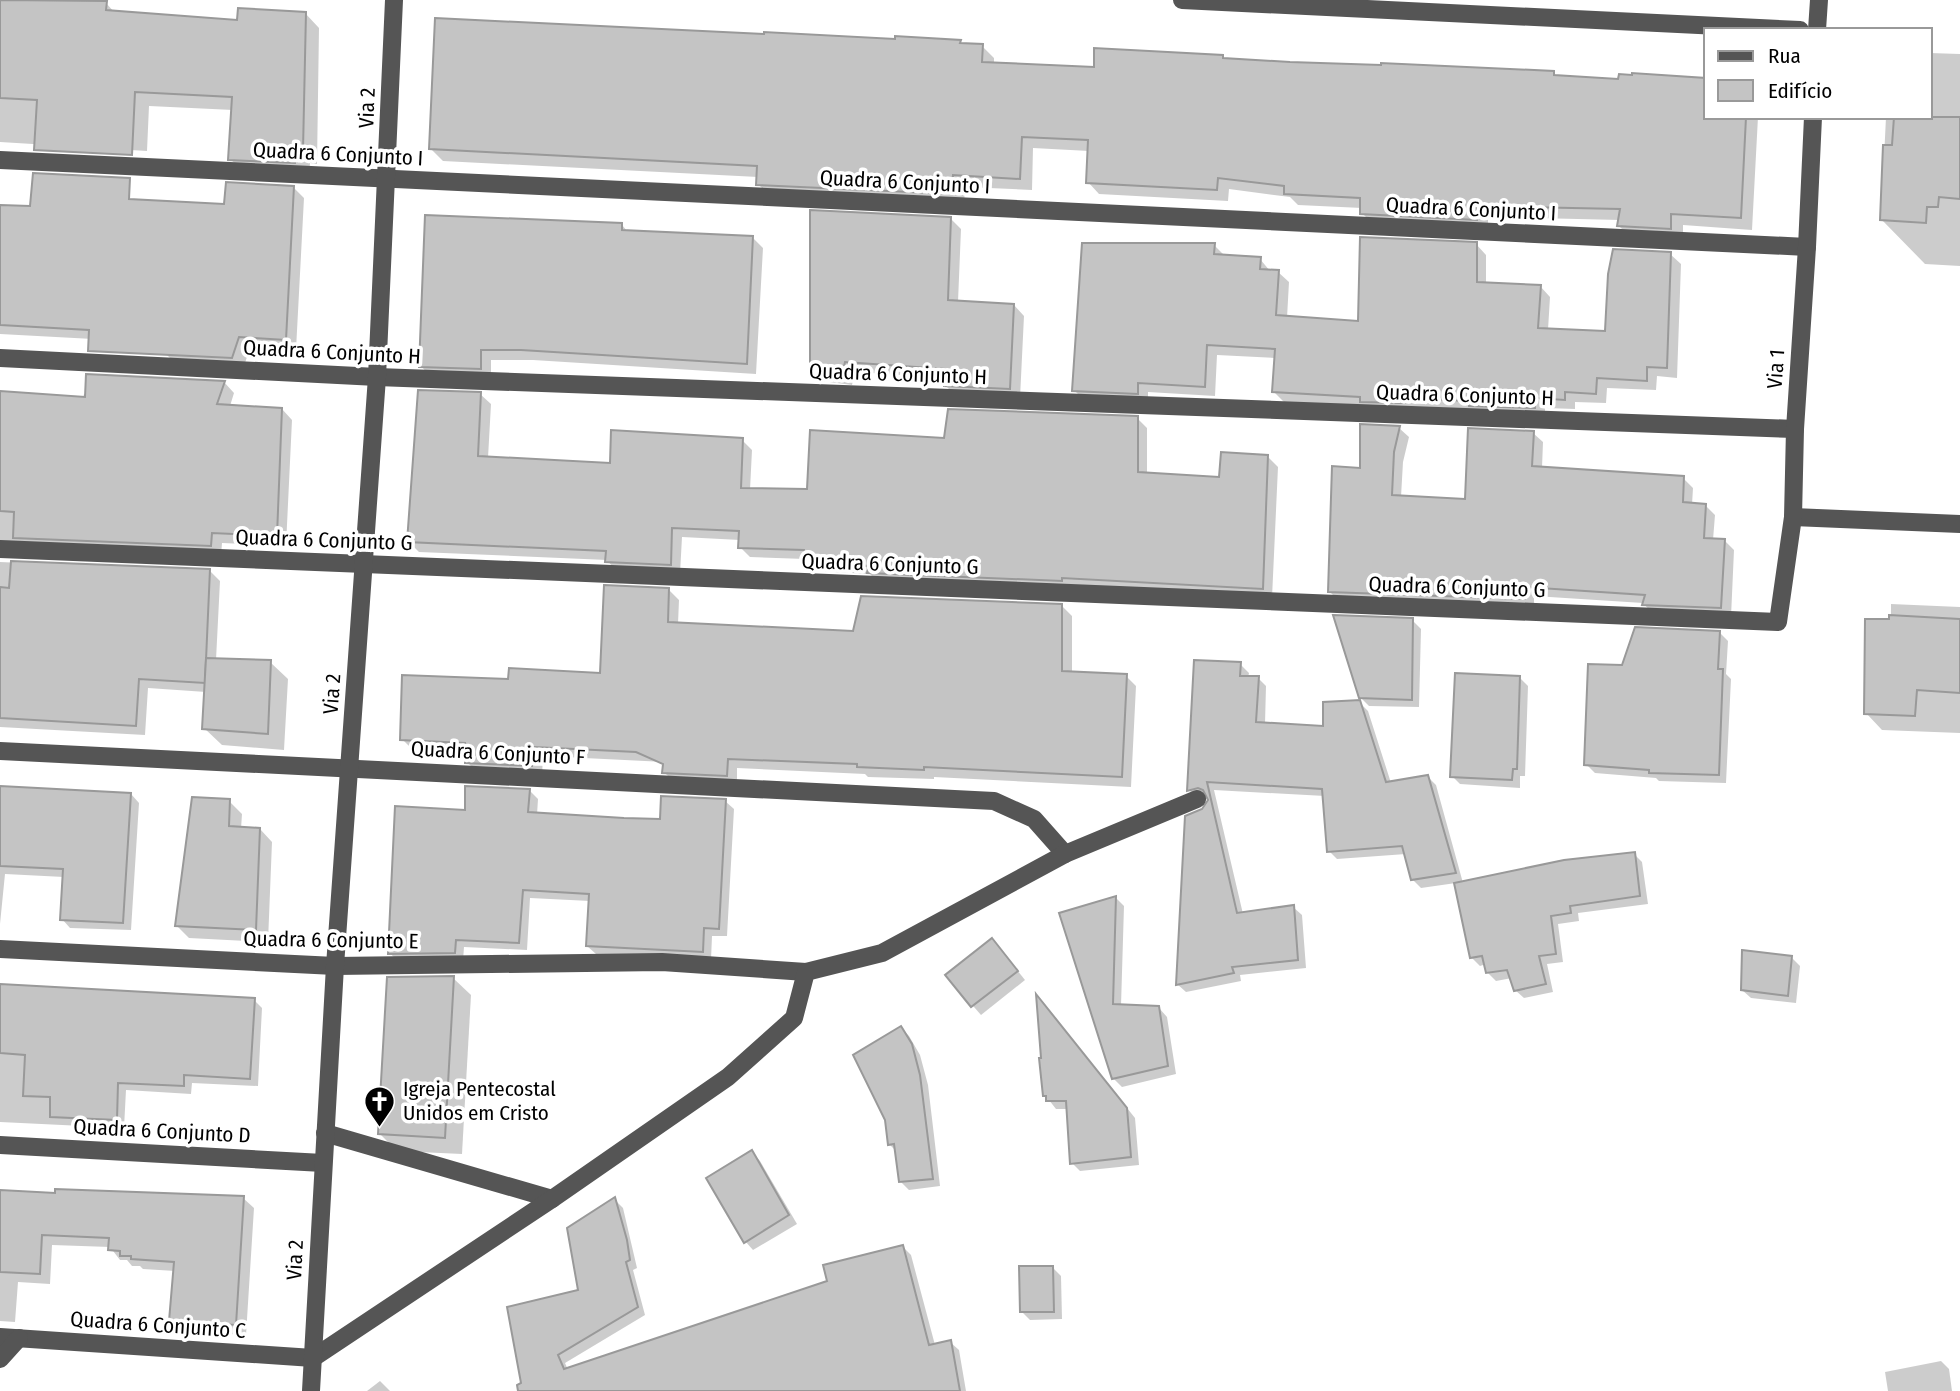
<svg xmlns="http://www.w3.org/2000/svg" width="1960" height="1391" viewBox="0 0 1960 1391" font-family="'Fira Sans Condensed',sans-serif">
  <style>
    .shadow { fill: #0003 }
    .building { fill: #c4c4c4; stroke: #999; stroke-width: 2 }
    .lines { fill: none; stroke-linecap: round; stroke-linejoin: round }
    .minor { stroke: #555; stroke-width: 18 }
    .labels { text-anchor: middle; stroke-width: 7; stroke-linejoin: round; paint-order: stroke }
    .street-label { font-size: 21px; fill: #000; stroke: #fff }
    .poi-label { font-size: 21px; fill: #000; stroke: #fff; text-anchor: start }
  </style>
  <rect width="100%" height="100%" fill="#fff"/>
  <g class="shadow">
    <path d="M 0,0 L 106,3 L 115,13 L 239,22 L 305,13 L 319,28 L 317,164 L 310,163 L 309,177 L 245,173 L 230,159 L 233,110 L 149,106 L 147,151 L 0,142 Z"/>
    <path d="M 766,36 L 960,42 L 963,45 L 982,46 L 994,58 L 994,64 L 1096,69 L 1223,57 L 1226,60 L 1553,72 L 1558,77 L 1619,81 L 1634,77 L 1634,75 L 1706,79 L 1706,117 L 1758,117 L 1752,230 L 1683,225 L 1683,240 L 1631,238 L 1619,226 L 1620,220 L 1488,217 L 1488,231 L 1374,225 L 1362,213 L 1362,208 L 1298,205 L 1290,197 L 1229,189 L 1228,201 L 1099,194 L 1088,182 L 1089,151 L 1033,148 L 1032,190 L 965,187 L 964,206 L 770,196 L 758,184 L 758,177 L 443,161 L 431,149 Z"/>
    <path d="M 1930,53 L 1960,54 L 1960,266 L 1925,264 L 1881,219 L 1886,117 L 1930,117 Z"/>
    <path d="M 293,187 L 304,198 L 296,350 L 250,348 L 243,369 L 177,365 L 166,354 L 167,343 L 0,334 L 0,207 L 226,206 Z"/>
    <path d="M 951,219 L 961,229 L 958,302 L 1014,305 L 1024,316 L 1020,398 L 956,396 L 946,386 L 946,378 L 855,372 L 852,385 L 822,381 L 812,371 Z"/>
    <path d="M 622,225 L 628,232 L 753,238 L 763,248 L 756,374 L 533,360 L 491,360 L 491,379 L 431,377 L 421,366 Z"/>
    <path d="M 1476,244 L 1486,255 L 1486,284 L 1540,286 L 1550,297 L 1548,330 L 1606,332 L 1670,254 L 1681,264 L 1677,378 L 1657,376 L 1656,390 L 1607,388 L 1606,403 L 1575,402 L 1575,409 L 1545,408 L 1545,418 L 1284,402 L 1274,392 L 1276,358 L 1217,355 L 1215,396 L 1148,392 L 1148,403 L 1085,401 L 1074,390 L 1214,245 L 1224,255 L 1260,259 L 1270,271 L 1278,272 L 1289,282 L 1287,318 L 1359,322 Z"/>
    <path d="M 224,382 L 234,393 L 230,406 L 282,409 L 292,420 L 286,546 L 222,543 L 221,556 L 0,554 L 0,394 L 83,399 L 84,394 L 164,396 Z"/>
    <path d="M 480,394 L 491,404 L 488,458 L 612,465 L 742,440 L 752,450 L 750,490 L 808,491 L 945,440 L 1137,418 L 1147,428 L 1147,474 L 1221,479 L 1268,457 L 1278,467 L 1272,598 L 879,583 L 870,574 L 815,571 L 805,559 L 750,557 L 740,547 L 740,540 L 682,537 L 680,574 L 617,572 L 607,560 L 419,552 L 409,542 Z"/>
    <path d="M 1399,428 L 1409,437 L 1403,462 L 1401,497 L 1467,500 L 1533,433 L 1543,442 L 1542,468 L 1683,478 L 1693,488 L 1692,505 L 1705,505 L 1715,515 L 1713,540 L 1724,540 L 1734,550 L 1731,617 L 1653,614 L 1643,603 L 1534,596 L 1534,608 L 1339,601 L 1329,591 L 1362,470 Z"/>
    <path d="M 0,562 L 210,571 L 220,581 L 216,660 L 270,662 L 288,679 L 284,750 L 222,745 L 204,728 L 206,692 L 148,688 L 145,735 L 0,727 Z"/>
    <path d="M 669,590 L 679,600 L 678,624 L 854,633 L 1062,606 L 1072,616 L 1072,673 L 1126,676 L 1136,686 L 1131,787 L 934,777 L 934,779 L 868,777 L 865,774 L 737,768 L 737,785 L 674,782 L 664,772 L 665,762 L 543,756 L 542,776 L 477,772 L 467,762 L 467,752 L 412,749 L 402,739 L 510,681 L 602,675 Z"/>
    <path d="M 1891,604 L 1960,607 L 1960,733 L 1882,730 L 1866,713 L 1891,620 Z"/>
    <path d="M 1412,620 L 1421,629 L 1419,707 L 1369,706 L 1360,697 Z"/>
    <path d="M 1720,633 L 1728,641 L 1726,674 L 1731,679 L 1726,783 L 1659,781 L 1656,778 L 1595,773 L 1586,764 L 1624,667 Z"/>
    <path d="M 1240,664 L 1249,673 L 1248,678 L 1258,678 L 1266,686 L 1265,724 L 1324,728 L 1359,702 L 1368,711 L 1391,783 L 1427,776 L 1436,785 L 1463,883 L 1634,854 L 1642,862 L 1648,904 L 1578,913 L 1579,921 L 1558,924 L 1563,962 L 1547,964 L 1553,992 L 1524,998 L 1515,990 L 1512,978 L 1496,981 L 1487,972 L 1486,964 L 1480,966 L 1471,957 L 1456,883 L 1421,888 L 1413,880 L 1406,854 L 1337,859 L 1329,851 L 1325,796 L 1214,790 L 1243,914 L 1293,907 L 1302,915 L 1306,968 L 1240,975 L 1241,981 L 1186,992 L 1177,984 L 1203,811 L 1210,800 L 1208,795 L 1197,798 L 1189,790 Z"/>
    <path d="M 1520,678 L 1528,686 L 1525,776 L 1520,776 L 1520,788 L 1460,784 L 1452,776 Z"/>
    <path d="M 0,788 L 131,794 L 139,803 L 131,930 L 70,928 L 62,919 L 64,877 L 5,874 L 0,924 Z"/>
    <path d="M 530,791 L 538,799 L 537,815 L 661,821 L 725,801 L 734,809 L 727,936 L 712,936 L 711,960 L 596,954 L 587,946 L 590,901 L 530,898 L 527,950 L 464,947 L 463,961 L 398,962 L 390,953 L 467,811 Z"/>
    <path d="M 229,801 L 242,814 L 241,829 L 260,829 L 272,842 L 268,942 L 189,938 L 176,925 Z"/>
    <path d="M 1116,898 L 1124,906 L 1121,1006 L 1159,1008 L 1167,1017 L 1176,1074 L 1122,1087 L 1113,1078 L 1061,914 Z"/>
    <path d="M 1000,949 L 1025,980 L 981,1015 L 947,976 Z"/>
    <path d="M 1791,957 L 1800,966 L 1796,1003 L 1751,998 L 1742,990 Z"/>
    <path d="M 453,978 L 471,995 L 462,1154 L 397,1151 L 379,1133 Z"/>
    <path d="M 0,986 L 254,1000 L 262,1008 L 258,1086 L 192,1083 L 191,1094 L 126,1090 L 124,1128 L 0,1122 Z"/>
    <path d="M 1044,1004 L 1135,1118 L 1139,1165 L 1080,1171 L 1072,1163 L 1068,1109 L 1056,1109 L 1045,1095 Z"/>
    <path d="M 901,1028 L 909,1036 L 920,1055 L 928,1085 L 940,1186 L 909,1190 L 900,1181 L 897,1152 L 889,1144 Z"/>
    <path d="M 752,1152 L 760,1161 L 797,1224 L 753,1250 L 745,1241 Z"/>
    <path d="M 0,1192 L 243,1198 L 254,1208 L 246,1335 L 182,1331 L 171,1321 L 175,1271 L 143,1269 L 140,1266 L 132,1266 L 127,1260 L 120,1260 L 110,1247 L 52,1245 L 50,1284 L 18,1282 L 15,1322 L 0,1321 Z"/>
    <path d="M 615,1200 L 623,1208 L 637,1268 L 633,1270 L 645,1315 L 565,1363 L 572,1379 L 522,1379 L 580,1292 Z"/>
    <path d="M 903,1247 L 911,1255 L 935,1345 L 950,1342 L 959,1350 L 966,1391 L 756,1391 L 829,1282 Z"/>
    <path d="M 1053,1268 L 1061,1276 L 1062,1319 L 1030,1320 L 1022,1312 Z"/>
    <path d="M 1941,1361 L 1949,1369 L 1952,1391 L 1888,1391 L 1885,1372 Z"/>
    <path d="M 380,1381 L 390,1391 L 367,1391 Z"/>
  </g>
  <g class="building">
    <path d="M 0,0 L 107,1 L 106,10 L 237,20 L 238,8 L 306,12 L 303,150 L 296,150 L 295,163 L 228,160 L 232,97 L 135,92 L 132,155 L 34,150 L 37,100 L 0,98 Z"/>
    <path d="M 435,18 L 764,34 L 764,32 L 895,39 L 895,36 L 961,40 L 960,43 L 983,44 L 982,62 L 1094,67 L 1094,48 L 1223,55 L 1223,58 L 1290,62 L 1381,65 L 1381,63 L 1554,71 L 1554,75 L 1618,79 L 1619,74 L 1632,75 L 1632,73 L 1706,78 L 1706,117 L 1746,117 L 1741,218 L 1671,214 L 1671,229 L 1617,226 L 1620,209 L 1477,206 L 1477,220 L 1360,214 L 1360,198 L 1284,194 L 1284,186 L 1218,178 L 1217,190 L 1086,183 L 1088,140 L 1022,137 L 1020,179 L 953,175 L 952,194 L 756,185 L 757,166 L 429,149 Z"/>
    <path d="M 1894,117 L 1960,117 L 1960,199 L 1939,197 L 1938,207 L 1927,207 L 1926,223 L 1880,220 L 1883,145 L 1892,145 Z"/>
    <path d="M 33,173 L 130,178 L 129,199 L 224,204 L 226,182 L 294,186 L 286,340 L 239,337 L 232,358 L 88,351 L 89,330 L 0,325 L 0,205 L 30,206 Z"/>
    <path d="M 810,210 L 951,217 L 948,300 L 1014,304 L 1010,389 L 944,386 L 944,369 L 845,362 L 842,375 L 810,372 Z"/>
    <path d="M 425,215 L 622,223 L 622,230 L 753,236 L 747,364 L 521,350 L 481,350 L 481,369 L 419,367 Z"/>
    <path d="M 1360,237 L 1477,242 L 1477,282 L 1541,285 L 1538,328 L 1605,331 L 1608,274 L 1613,249 L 1671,252 L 1667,368 L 1647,367 L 1647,381 L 1597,378 L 1596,394 L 1565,392 L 1565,400 L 1535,398 L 1535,408 L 1469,406 L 1469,401 L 1407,398 L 1405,403 L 1360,402 L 1360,397 L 1272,392 L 1275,349 L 1207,345 L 1205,387 L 1138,383 L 1138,394 L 1072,391 L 1082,243 L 1215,243 L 1214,254 L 1261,257 L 1260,269 L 1279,270 L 1276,315 L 1358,321 Z"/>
    <path d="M 86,374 L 225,381 L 217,404 L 282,408 L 277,536 L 212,533 L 211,546 L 13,538 L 14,512 L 0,511 L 0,391 L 85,397 Z"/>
    <path d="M 418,390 L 481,392 L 478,456 L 610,463 L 611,430 L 743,438 L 741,488 L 807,489 L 810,430 L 944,438 L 948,409 L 1138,416 L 1138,472 L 1219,477 L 1221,452 L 1268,455 L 1263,589 L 1062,578 L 1062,581 L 867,573 L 869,566 L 804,562 L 804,550 L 738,548 L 739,531 L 672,528 L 671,565 L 605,562 L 606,551 L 407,542 Z"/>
    <path d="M 1360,424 L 1400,426 L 1394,452 L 1392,495 L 1465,499 L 1468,428 L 1534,431 L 1532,466 L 1684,476 L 1683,502 L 1706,504 L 1704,538 L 1725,539 L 1721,608 L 1642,605 L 1645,595 L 1525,587 L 1525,599 L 1328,592 L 1332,466 L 1360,468 Z"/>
    <path d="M 11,561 L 210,569 L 205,683 L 139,679 L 136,726 L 0,718 L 0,587 L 9,588 Z"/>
    <path d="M 604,585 L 669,588 L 668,622 L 853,631 L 861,596 L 1062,604 L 1062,671 L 1127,674 L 1122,777 L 924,767 L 924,770 L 857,767 L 857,764 L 728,759 L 727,776 L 662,773 L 663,764 L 636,752 L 534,747 L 532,766 L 465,763 L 465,743 L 400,740 L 402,675 L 508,679 L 509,668 L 600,673 Z"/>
    <path d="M 1333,615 L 1413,618 L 1412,700 L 1359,698 Z"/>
    <path d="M 1889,615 L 1960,619 L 1960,693 L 1917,690 L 1915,716 L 1864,714 L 1865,619 L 1889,619 Z"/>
    <path d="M 1635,627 L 1720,631 L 1718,669 L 1723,669 L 1719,775 L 1649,773 L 1649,770 L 1584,765 L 1588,664 L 1622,665 Z"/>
    <path d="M 206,658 L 271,660 L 268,734 L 202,729 Z"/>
    <path d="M 1194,660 L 1241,662 L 1240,676 L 1259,676 L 1256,722 L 1323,726 L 1323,702 L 1360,700 L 1386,782 L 1428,775 L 1456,873 L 1411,880 L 1402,846 L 1327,852 L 1322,789 L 1207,782 L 1237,913 L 1294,905 L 1298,960 L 1232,967 L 1234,973 L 1176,985 L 1185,816 L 1202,809 L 1208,800 L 1203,790 L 1198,788 L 1187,791 Z"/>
    <path d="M 1455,673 L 1520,676 L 1517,769 L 1513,769 L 1512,780 L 1450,777 Z"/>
    <path d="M 0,786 L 131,793 L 123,923 L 60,920 L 63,869 L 0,866 Z"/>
    <path d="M 465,786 L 530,789 L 528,812 L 624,818 L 660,819 L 661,796 L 726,799 L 719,929 L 704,928 L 703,952 L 586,946 L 589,894 L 523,890 L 519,943 L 456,940 L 455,953 L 388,954 L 395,806 L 465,810 Z"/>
    <path d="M 192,797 L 230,799 L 229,826 L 260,828 L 256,930 L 175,926 Z"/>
    <path d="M 1635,852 L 1640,896 L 1570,906 L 1571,913 L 1551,916 L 1556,954 L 1539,956 L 1546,984 L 1514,991 L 1507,970 L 1486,973 L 1482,956 L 1470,958 L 1454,883 L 1564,860 Z"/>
    <path d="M 1116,896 L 1113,1004 L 1159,1006 L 1168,1066 L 1112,1079 L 1059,913 Z"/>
    <path d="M 992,938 L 1018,971 L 971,1007 L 945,975 Z"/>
    <path d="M 1742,950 L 1792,956 L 1788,996 L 1741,990 Z"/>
    <path d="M 454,976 L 445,1138 L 378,1134 L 387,977 Z"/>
    <path d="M 0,984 L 255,998 L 250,1079 L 184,1075 L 184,1086 L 118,1083 L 117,1120 L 50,1117 L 50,1097 L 23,1096 L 25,1055 L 0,1053 Z"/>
    <path d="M 1036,994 L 1127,1108 L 1131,1157 L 1070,1164 L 1066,1101 L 1046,1101 L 1046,1096 L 1043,1096 L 1039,1058 L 1041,1058 Z"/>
    <path d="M 901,1026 L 912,1044 L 920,1075 L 933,1179 L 899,1182 L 894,1144 L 888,1145 L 885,1120 L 853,1055 Z"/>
    <path d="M 752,1150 L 789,1215 L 744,1243 L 706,1178 Z"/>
    <path d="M 55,1189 L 244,1196 L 236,1325 L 169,1321 L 174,1262 L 131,1259 L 131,1256 L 120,1256 L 120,1251 L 108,1250 L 109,1238 L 42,1235 L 40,1274 L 0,1272 L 0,1190 L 55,1193 Z"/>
    <path d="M 615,1197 L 627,1240 L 630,1260 L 626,1262 L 638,1307 L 558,1355 L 564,1369 L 827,1281 L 823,1265 L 903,1245 L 929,1345 L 951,1340 L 960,1391 L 518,1391 L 517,1385 L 521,1383 L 507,1307 L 578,1290 L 567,1228 Z"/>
    <path d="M 1019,1266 L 1053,1266 L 1054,1312 L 1020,1312 Z"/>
  </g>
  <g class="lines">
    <g class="minor">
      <path d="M 1182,0 L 1800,30"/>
      <path d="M 1817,30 L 1819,0"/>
      <path d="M 0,160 L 1807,247"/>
      <path d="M 0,358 L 377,377 L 1795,429"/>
      <path d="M 1793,517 L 1960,524"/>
      <path d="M 0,549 L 1778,622 L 1793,517 L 1795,429 L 1807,247 L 1813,117"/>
      <path d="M 0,751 L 994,801 L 1034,819 L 1065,854"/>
      <path d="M 0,949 L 335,966 L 662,962 L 806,972"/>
      <path d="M 325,1133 L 552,1199"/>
      <path d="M 0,1145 L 323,1163"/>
      <path d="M 0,1337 L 313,1358"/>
      <path d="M 313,1358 L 552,1199 L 728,1077 L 794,1018 L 806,972 L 882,953 L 1065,854 L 1197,799"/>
      <path d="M 0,1359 L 19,1338"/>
      <path d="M 311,1391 L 335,966 L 377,377 L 394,0"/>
    </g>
  </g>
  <defs>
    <symbol id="church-pin" viewBox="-11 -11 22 30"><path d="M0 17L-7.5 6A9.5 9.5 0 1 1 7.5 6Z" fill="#000" stroke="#fff"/><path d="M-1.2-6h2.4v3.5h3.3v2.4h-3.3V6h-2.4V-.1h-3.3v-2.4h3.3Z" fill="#fff"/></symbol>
  </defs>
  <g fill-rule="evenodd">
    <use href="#church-pin" x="362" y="1084" width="35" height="47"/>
  </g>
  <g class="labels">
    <g class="street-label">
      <text transform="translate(367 108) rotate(-88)" y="7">Via 2</text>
      <text transform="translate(338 154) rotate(3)" y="7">Quadra 6 Conjunto I</text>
      <text transform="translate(905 182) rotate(3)" y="7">Quadra 6 Conjunto I</text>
      <text transform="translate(1471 209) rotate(3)" y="7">Quadra 6 Conjunto I</text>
      <text transform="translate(332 352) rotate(3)" y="7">Quadra 6 Conjunto H</text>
      <text transform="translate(1776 369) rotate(-86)" y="7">Via 1</text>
      <text transform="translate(898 374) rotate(2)" y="7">Quadra 6 Conjunto H</text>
      <text transform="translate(1465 395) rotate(2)" y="7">Quadra 6 Conjunto H</text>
      <text transform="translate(324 540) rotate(2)" y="7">Quadra 6 Conjunto G</text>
      <text transform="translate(890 564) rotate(2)" y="7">Quadra 6 Conjunto G</text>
      <text transform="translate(1457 587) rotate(2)" y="7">Quadra 6 Conjunto G</text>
      <text transform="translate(332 694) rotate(-86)" y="7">Via 2</text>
      <text transform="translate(498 753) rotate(3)" y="7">Quadra 6 Conjunto F</text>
      <text transform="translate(331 940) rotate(1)" y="7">Quadra 6 Conjunto E</text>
      <text transform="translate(162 1131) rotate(3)" y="7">Quadra 6 Conjunto D</text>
      <text transform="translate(295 1260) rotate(-87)" y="7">Via 2</text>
      <text transform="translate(158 1325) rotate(4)" y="7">Quadra 6 Conjunto C</text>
    </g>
    <g class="poi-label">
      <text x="403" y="1096">Igreja Pentecostal<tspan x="403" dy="24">Unidos em Cristo</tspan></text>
    </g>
  </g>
  <rect x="1704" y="28" width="228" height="91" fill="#ffffff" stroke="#999999" stroke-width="2"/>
  <rect x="1718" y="51" width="35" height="10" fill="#555555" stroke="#999999" stroke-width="2"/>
  <text x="1768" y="63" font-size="21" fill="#000000">Rua</text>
  <rect x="1718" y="80" width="35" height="21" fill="#c4c4c4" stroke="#999999" stroke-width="2"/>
  <text x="1768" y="98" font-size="21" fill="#000000">Edifício</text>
</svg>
